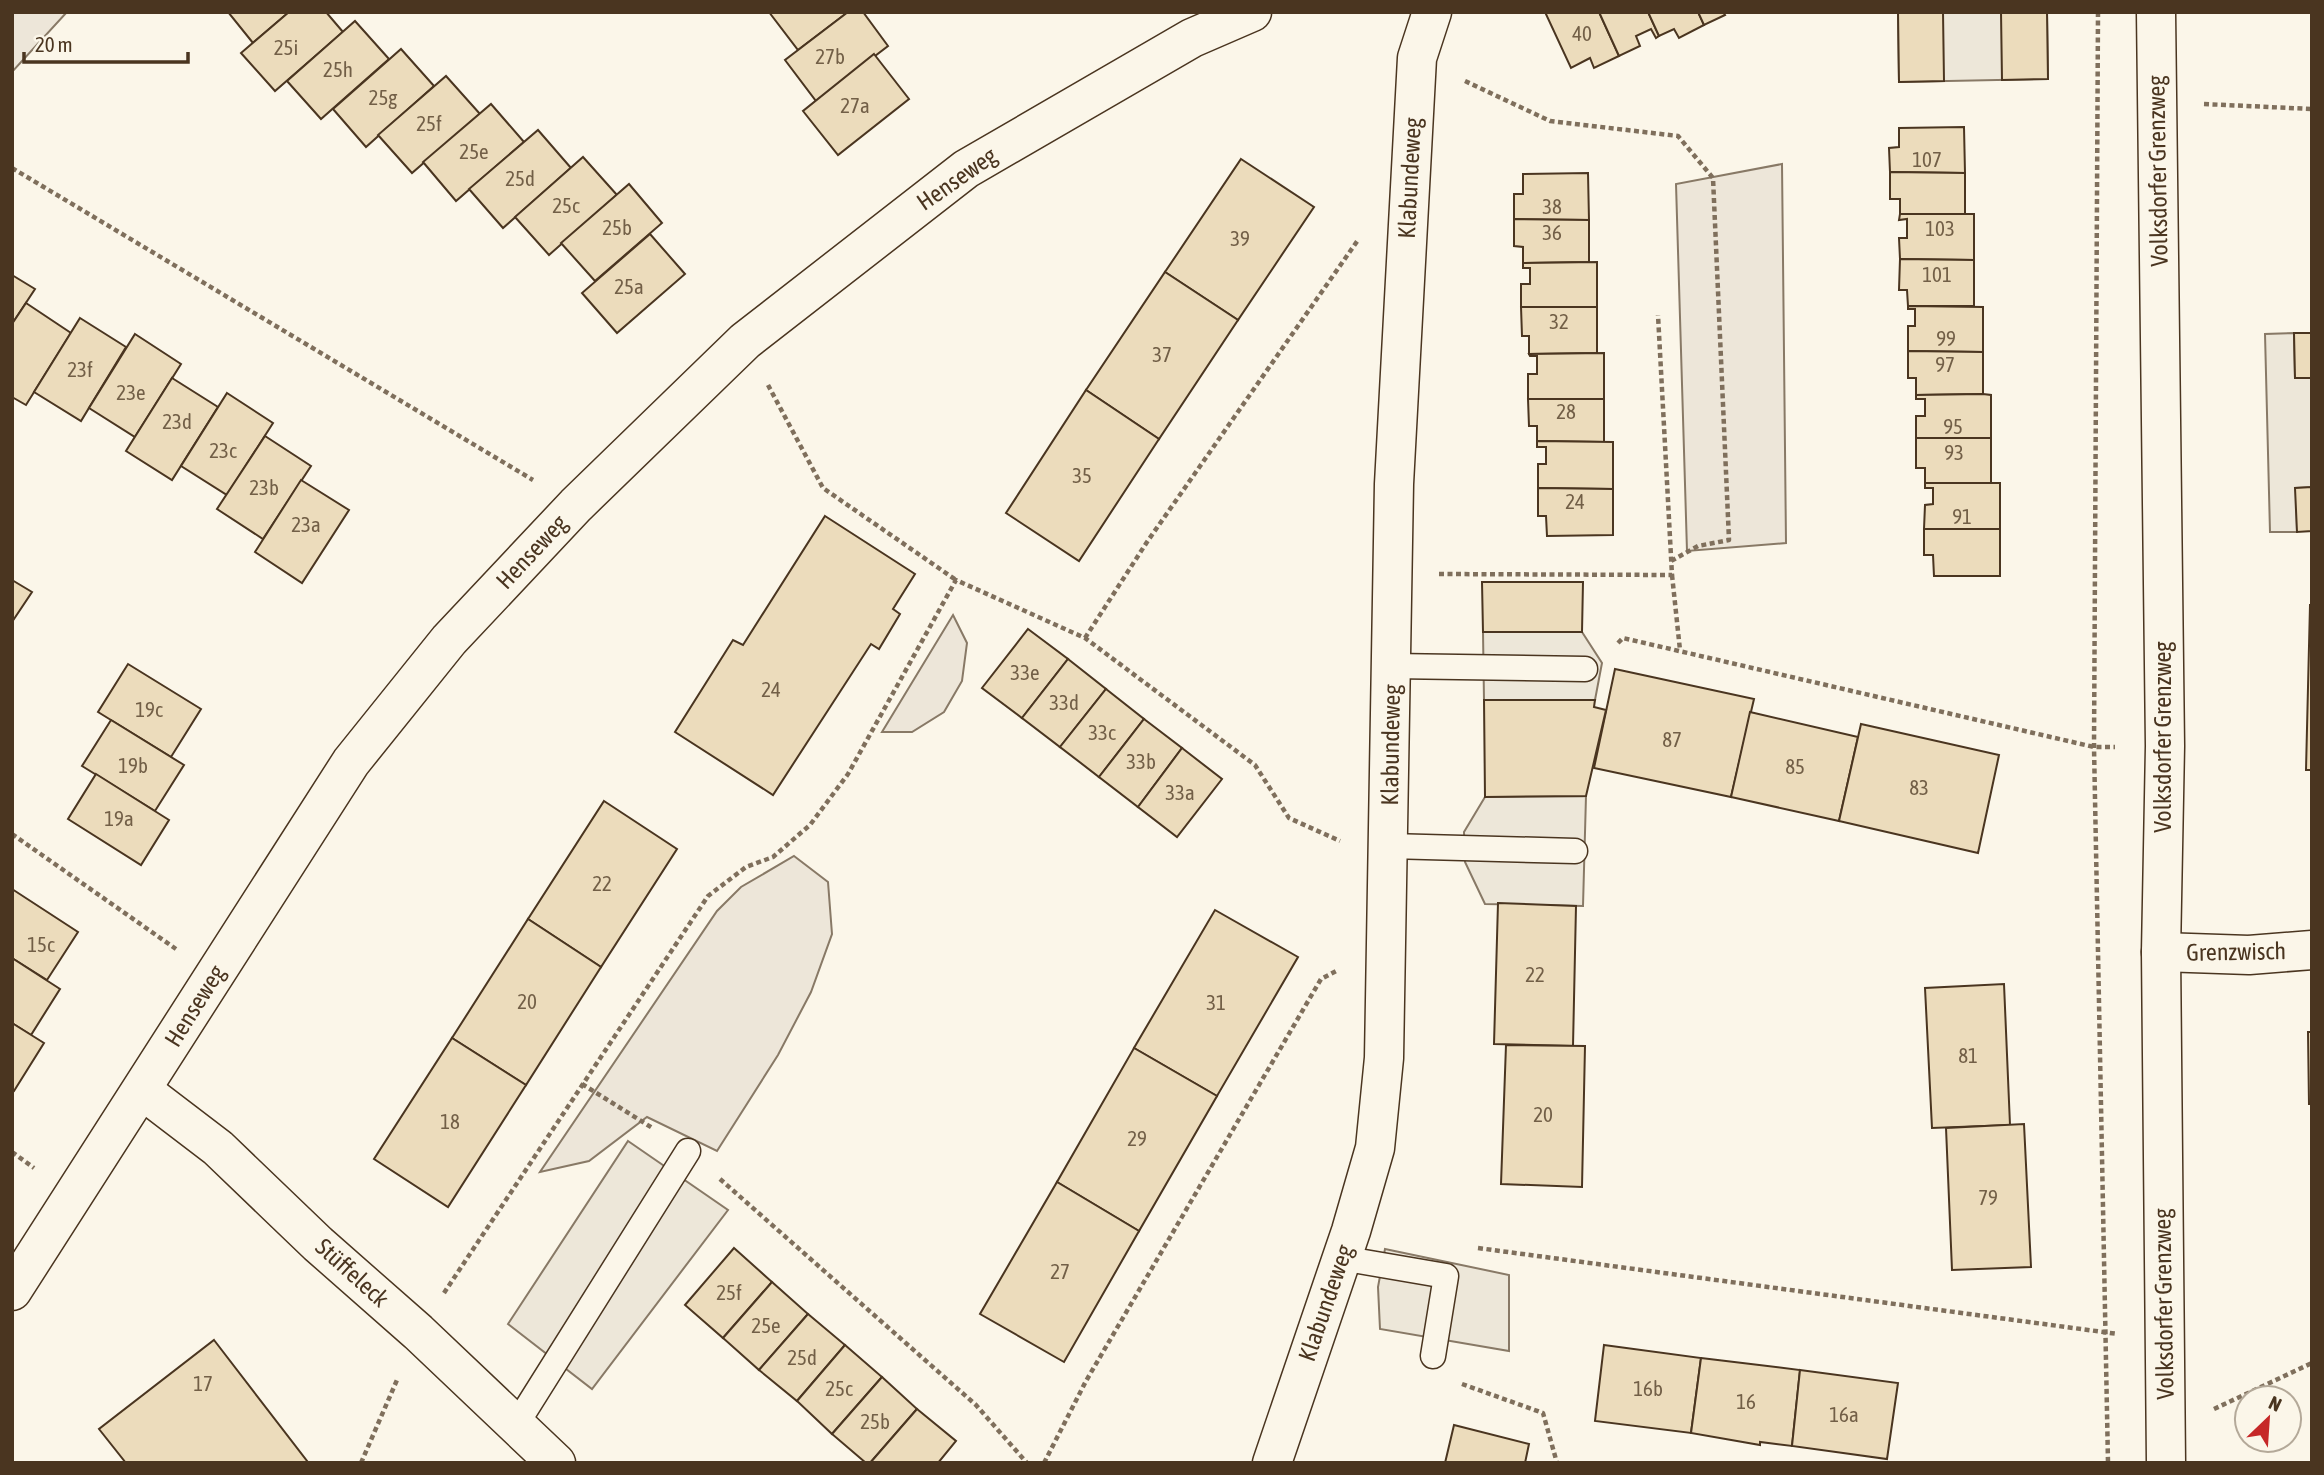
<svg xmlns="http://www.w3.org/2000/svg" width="2324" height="1475" viewBox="0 0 2324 1475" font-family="'Asap Condensed',sans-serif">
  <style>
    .green { fill: #ede6d9; stroke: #887966; stroke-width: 2 }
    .parking { fill: #ede7d9; stroke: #887966; stroke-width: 2 }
    .building { fill: #ecdcbc; stroke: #4a3520; stroke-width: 2 }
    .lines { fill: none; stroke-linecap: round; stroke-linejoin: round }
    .service-casing { stroke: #4a3520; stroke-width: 27 }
    .minor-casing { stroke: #4a3520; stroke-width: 41 }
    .tertiary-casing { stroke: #4a3520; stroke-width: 41 }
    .path { stroke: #7f6f5c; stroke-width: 4.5; stroke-dasharray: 5 3.5; stroke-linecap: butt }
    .service { stroke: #fbf6e9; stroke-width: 24 }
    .minor { stroke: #fbf6e9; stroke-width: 38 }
    .tertiary { stroke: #fbf6e9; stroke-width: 38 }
    .labels { text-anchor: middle; stroke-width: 5; stroke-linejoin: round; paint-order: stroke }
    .number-label { font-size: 21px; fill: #725f47 }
    .street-label { font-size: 24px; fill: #4a3520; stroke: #fbf6e9 }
  </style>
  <rect width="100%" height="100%" fill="#fbf6e9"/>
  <g class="green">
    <path d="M 12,12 L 67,12 L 12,72 Z"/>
    <path d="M 1782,164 L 1786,543 L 1687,551 L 1676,184 Z"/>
    <path d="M 953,615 L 967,643 L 962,681 L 944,712 L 912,732 L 882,732 Z"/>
    <path d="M 794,856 L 828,882 L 832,934 L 811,992 L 778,1055 L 717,1151 L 647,1117 L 589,1161 L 540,1172 L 717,911 L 741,887 Z"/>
  </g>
  <g class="parking">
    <path d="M 1898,12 L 2047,12 L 2048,79 L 1899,82 Z"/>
    <path d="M 2294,333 L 2295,378 L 2312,378 L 2312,487 L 2296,488 L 2297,532 L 2270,532 L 2265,334 Z"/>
    <path d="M 1483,632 L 1582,632 L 1602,663 L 1595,700 L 1484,700 Z"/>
    <path d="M 1586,796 L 1583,906 L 1485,904 L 1465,862 L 1464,832 L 1485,797 Z"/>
    <path d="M 628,1141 L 728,1210 L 592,1389 L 508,1324 Z"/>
    <path d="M 1385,1249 L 1509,1275 L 1509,1351 L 1380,1329 L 1378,1287 Z"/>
  </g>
  <g class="building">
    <path d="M 228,12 L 289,12 L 253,43 Z"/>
    <path d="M 289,12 L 326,12 L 343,32 L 275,91 L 241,53 Z"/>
    <path d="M 769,12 L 848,12 L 798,50 Z"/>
    <path d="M 848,12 L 863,12 L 888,46 L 816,101 L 785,60 Z"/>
    <path d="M 1545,12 L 1599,12 L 1619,56 L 1594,68 L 1590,58 L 1571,68 Z"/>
    <path d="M 1599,12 L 1648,12 L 1659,36 L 1656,38 L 1651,29 L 1636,36 L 1640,46 L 1619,56 Z"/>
    <path d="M 1648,12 L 1698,12 L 1704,25 L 1679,38 L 1674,29 L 1659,36 Z"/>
    <path d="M 1698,12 L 1723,12 L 1725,15 L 1704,25 Z"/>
    <path d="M 1898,12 L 1943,12 L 1944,81 L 1899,82 Z"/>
    <path d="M 2001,12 L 2047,12 L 2048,79 L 2002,80 Z"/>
    <path d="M 355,21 L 389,59 L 321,119 L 287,81 Z"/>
    <path d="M 401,49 L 434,86 L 366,147 L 333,109 Z"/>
    <path d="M 874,54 L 909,99 L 838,155 L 803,111 Z"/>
    <path d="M 446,76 L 480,114 L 412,173 L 378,135 Z"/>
    <path d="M 491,104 L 524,142 L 456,201 L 423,162 Z"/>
    <path d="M 1964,127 L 1965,173 L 1890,172 L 1889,148 L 1899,147 L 1899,128 Z"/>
    <path d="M 538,130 L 571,168 L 503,228 L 469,189 Z"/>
    <path d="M 583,157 L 617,195 L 549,255 L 515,217 Z"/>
    <path d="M 1241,159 L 1314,207 L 1238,320 L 1165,272 Z"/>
    <path d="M 1890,172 L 1965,173 L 1965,214 L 1900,214 L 1900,199 L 1890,199 Z"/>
    <path d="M 1588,173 L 1589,220 L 1514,219 L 1514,194 L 1523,194 L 1523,174 Z"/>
    <path d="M 629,184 L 662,223 L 595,281 L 561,243 Z"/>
    <path d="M 1900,214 L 1974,214 L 1974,260 L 1900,259 L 1899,238 L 1907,238 L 1907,219 L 1899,220 Z"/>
    <path d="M 1514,219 L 1589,220 L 1589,262 L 1523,263 L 1523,247 L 1514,246 Z"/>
    <path d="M 650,234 L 685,274 L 617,333 L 582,293 Z"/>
    <path d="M 1900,259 L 1974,260 L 1974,306 L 1908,306 L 1907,290 L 1899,290 Z"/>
    <path d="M 1597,262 L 1597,307 L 1521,307 L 1521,284 L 1530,284 L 1530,268 L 1523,268 L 1523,263 Z"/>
    <path d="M 1165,272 L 1238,320 L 1159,439 L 1086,390 Z"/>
    <path d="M 12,275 L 35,289 L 12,324 Z"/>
    <path d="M 26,303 L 71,333 L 26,405 L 12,397 L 12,324 Z"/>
    <path d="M 1908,306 L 1983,307 L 1983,352 L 1908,351 L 1908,326 L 1915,326 L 1915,309 L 1908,309 Z"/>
    <path d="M 1521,307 L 1597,307 L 1597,353 L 1529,354 L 1529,336 L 1522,336 Z"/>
    <path d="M 80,318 L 126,347 L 81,421 L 34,392 Z"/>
    <path d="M 2294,333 L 2312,333 L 2312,378 L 2295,378 Z"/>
    <path d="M 135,334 L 181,364 L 135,437 L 89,408 Z"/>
    <path d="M 1908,351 L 1983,352 L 1983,394 L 1916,395 L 1916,378 L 1908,378 Z"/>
    <path d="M 1604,353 L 1604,399 L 1528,399 L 1528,374 L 1537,374 L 1537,356 L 1530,356 L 1529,354 Z"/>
    <path d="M 172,378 L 218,407 L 172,480 L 126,451 Z"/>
    <path d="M 1086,390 L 1159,439 L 1079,561 L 1006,513 Z"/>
    <path d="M 227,393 L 273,423 L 227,495 L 181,466 Z"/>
    <path d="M 1983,394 L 1991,395 L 1991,438 L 1916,438 L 1916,416 L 1925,416 L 1925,399 L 1916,399 L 1916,395 Z"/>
    <path d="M 1528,399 L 1604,399 L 1604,442 L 1537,441 L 1537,426 L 1529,426 Z"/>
    <path d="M 265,436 L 311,466 L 263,539 L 217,509 Z"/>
    <path d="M 1916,438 L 1991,438 L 1991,483 L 1925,483 L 1925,468 L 1916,468 Z"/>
    <path d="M 1537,441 L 1613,442 L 1613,489 L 1538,488 L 1538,464 L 1546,464 L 1546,447 L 1537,447 Z"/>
    <path d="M 301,480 L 349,510 L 302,583 L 255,552 Z"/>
    <path d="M 1925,483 L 2000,483 L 2000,529 L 1924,529 L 1925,505 L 1933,504 L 1933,488 L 1925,488 Z"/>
    <path d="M 2312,487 L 2312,531 L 2297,532 L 2295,488 Z"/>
    <path d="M 1538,488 L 1613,489 L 1613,535 L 1547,536 L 1546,516 L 1538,516 Z"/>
    <path d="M 825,516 L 915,574 L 893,609 L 900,614 L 879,649 L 871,644 L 773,795 L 675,732 L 733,640 L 743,645 Z"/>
    <path d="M 1924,529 L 2000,529 L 2000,576 L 1934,576 L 1933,555 L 1924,555 Z"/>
    <path d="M 12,580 L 32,592 L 12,622 Z"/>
    <path d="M 1482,582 L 1583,582 L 1582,632 L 1483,632 Z"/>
    <path d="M 2310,605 L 2312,605 L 2312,770 L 2306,770 Z"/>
    <path d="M 1028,629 L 1068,659 L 1022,718 L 982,688 Z"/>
    <path d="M 1068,659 L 1106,689 L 1060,747 L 1022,718 Z"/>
    <path d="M 128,664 L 201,709 L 171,757 L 98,712 Z"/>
    <path d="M 1615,669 L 1754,699 L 1731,797 L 1594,768 Z"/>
    <path d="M 1106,689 L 1144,719 L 1099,777 L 1060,747 Z"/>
    <path d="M 1484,700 L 1595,700 L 1594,707 L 1606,710 L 1586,796 L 1485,797 Z"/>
    <path d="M 1750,712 L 1858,737 L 1839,821 L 1731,797 Z"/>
    <path d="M 1144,719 L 1182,748 L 1138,807 L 1099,777 Z"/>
    <path d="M 111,720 L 184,765 L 155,811 L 82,766 Z"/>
    <path d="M 1861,724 L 1999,755 L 1978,853 L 1839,821 Z"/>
    <path d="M 1182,748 L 1222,779 L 1177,837 L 1138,807 Z"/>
    <path d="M 96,774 L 169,820 L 141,865 L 68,819 Z"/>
    <path d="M 604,801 L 677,849 L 601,967 L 528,919 Z"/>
    <path d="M 12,889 L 78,932 L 47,980 L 12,958 Z"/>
    <path d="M 1498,903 L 1576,906 L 1573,1046 L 1494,1044 Z"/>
    <path d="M 1215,910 L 1298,957 L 1217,1096 L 1134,1048 Z"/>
    <path d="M 528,919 L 601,967 L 526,1085 L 452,1038 Z"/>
    <path d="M 12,958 L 60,989 L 31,1035 L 12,1023 Z"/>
    <path d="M 2004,984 L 2010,1125 L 1932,1128 L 1925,988 Z"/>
    <path d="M 12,1023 L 44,1043 L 14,1091 L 12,1090 Z"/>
    <path d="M 2308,1032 L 2312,1032 L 2312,1104 L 2309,1104 Z"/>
    <path d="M 452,1038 L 526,1085 L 448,1207 L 374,1159 Z"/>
    <path d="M 1506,1045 L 1585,1046 L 1582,1187 L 1501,1184 Z"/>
    <path d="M 1134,1048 L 1217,1096 L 1139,1231 L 1057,1182 Z"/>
    <path d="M 2024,1124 L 2031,1267 L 1952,1270 L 1946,1128 Z"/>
    <path d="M 1057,1182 L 1139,1231 L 1064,1362 L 980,1314 Z"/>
    <path d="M 734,1248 L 772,1282 L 723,1338 L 685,1305 Z"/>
    <path d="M 772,1282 L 808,1314 L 759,1370 L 723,1338 Z"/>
    <path d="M 808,1314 L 845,1345 L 797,1401 L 759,1370 Z"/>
    <path d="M 214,1340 L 307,1461 L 305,1463 L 126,1463 L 99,1429 Z"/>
    <path d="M 845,1345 L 882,1377 L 832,1434 L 797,1401 Z"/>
    <path d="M 1604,1345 L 1701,1358 L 1691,1433 L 1595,1421 Z"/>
    <path d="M 1701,1358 L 1800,1370 L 1792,1446 L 1760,1442 L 1760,1445 L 1691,1433 Z"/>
    <path d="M 1800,1370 L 1898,1383 L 1887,1459 L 1792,1446 Z"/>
    <path d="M 882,1377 L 917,1409 L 870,1463 L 866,1463 L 832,1434 Z"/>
    <path d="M 917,1409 L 956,1441 L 938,1463 L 870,1463 Z"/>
    <path d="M 1454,1425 L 1529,1444 L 1525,1463 L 1445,1463 Z"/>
  </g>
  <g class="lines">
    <defs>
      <g id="service">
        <path d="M 1392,666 L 1585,669"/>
        <path d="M 1389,846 L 1575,851"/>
        <path d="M 1341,1258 L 1446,1276 L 1433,1356"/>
        <path d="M 516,1425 L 688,1151"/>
      </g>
      <g id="minor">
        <path d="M 2161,952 L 2249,955 L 2312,950"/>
        <path d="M 142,1090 L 218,1148 L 318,1244 L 418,1332 L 556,1463"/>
        <path d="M 12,1291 L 351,762 L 449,640 L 576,505 L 745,341 L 966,169 L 1192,38 L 1252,12"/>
        <path d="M 1272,1463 L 1351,1231 L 1375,1148 L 1384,1058 L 1394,484 L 1417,58 L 1432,12"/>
      </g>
      <path id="tertiary" d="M 2156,12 L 2165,746 L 2161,952 L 2166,1463"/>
    </defs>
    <use href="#service" class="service-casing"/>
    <use href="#minor" class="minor-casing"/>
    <use href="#tertiary" class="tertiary-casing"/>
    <g class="path">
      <path d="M 2098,12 L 2094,747 L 2108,1463"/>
      <path d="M 1465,81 L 1550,121 L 1678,136 L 1713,178 L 1729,540 L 1698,546 L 1671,561"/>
      <path d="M 2204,104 L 2312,109"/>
      <path d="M 12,168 L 533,480"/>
      <path d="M 768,385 L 823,488 L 956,580"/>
      <path d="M 1439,574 L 1672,575 L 1658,315"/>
      <path d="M 1672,575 L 1680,650"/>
      <path d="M 1085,638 L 1147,542 L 1358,240"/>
      <path d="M 1618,643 L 1623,638 L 2094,747 L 2115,747"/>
      <path d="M 12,834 L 176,949"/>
      <path d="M 582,1084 L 654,1129"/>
      <path d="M 12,1152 L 34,1168"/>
      <path d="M 720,1179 L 976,1405 L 1027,1463"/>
      <path d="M 1478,1248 L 2118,1334"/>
      <path d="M 444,1293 L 708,896 L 746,867 L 773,857 L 810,825 L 848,774 L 956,580 L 1085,638 L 1255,765 L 1289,818 L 1340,841"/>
      <path d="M 1462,1384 L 1543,1413 L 1557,1463"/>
      <path d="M 2214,1409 L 2312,1363"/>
      <path d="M 361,1463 L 397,1380"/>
      <path d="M 1044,1463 L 1086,1381 L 1321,979 L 1338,970"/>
    </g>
    <use href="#service" class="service"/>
    <use href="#minor" class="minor"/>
    <use href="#tertiary" class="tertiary"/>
  </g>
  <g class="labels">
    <g class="number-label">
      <text x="1582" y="41">40</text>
      <text x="286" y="55">25i</text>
      <text x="830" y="64">27b</text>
      <text x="338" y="77">25h</text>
      <text x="383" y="105">25g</text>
      <text x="855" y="113">27a</text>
      <text x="429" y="131">25f</text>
      <text x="474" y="159">25e</text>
      <text x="1927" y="167">107</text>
      <text x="520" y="186">25d</text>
      <text x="566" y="213">25c</text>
      <text x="1552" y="214">38</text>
      <text x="617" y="235">25b</text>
      <text x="1940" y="236">103</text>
      <text x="1552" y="240">36</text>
      <text x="1240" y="246">39</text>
      <text x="1937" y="282">101</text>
      <text x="629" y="294">25a</text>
      <text x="1559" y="329">32</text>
      <text x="1946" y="346">99</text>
      <text x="1162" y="362">37</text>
      <text x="1945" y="372">97</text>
      <text x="80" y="377">23f</text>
      <text x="131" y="400">23e</text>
      <text x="1566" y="419">28</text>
      <text x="177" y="429">23d</text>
      <text x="1953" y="434">95</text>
      <text x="223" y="458">23c</text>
      <text x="1954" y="460">93</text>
      <text x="1082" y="483">35</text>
      <text x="264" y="495">23b</text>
      <text x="1575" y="509">24</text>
      <text x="1962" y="524">91</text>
      <text x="306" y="532">23a</text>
      <text x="1025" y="680">33e</text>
      <text x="771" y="697">24</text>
      <text x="1064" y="710">33d</text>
      <text x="149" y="717">19c</text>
      <text x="1102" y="740">33c</text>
      <text x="1672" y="747">87</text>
      <text x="1141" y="769">33b</text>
      <text x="133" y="773">19b</text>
      <text x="1795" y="774">85</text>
      <text x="1919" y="795">83</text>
      <text x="1180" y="800">33a</text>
      <text x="119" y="826">19a</text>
      <text x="602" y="891">22</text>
      <text x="41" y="952">15c</text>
      <text x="1535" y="982">22</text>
      <text x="527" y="1009">20</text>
      <text x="1216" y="1010">31</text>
      <text x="1968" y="1063">81</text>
      <text x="1543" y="1122">20</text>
      <text x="450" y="1129">18</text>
      <text x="1137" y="1146">29</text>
      <text x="1988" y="1205">79</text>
      <text x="1060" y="1279">27</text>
      <text x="729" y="1300">25f</text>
      <text x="766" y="1333">25e</text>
      <text x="802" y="1365">25d</text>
      <text x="203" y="1391">17</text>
      <text x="839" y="1396">25c</text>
      <text x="1648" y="1396">16b</text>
      <text x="1746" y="1409">16</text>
      <text x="1844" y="1422">16a</text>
      <text x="875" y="1429">25b</text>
    </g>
    <g class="street-label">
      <text transform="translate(2158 171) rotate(-91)" y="8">Volksdorfer Grenzweg</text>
      <text transform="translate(1410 178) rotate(-87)" y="8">Klabundeweg</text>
      <text transform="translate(957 179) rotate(-35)" y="8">Henseweg</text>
      <text transform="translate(532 552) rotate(-47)" y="8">Henseweg</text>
      <text transform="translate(2163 737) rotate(-90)" y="8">Volksdorfer Grenzweg</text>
      <text transform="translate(1391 745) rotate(-89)" y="8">Klabundeweg</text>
      <text transform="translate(2236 952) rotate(-1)" y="8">Grenzwisch</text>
      <text transform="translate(195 1006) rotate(-58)" y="8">Henseweg</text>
      <text transform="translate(352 1273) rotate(42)" y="8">Stüffeleck</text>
      <text transform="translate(1326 1303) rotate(-71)" y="8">Klabundeweg</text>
      <text transform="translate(2164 1304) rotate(-91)" y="8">Volksdorfer Grenzweg</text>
    </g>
  </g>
  <rect width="2324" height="1475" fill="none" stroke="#4a3520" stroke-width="28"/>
  <g transform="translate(2268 1419) rotate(25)"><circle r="33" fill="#fbf6e9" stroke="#b4a999" stroke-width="2"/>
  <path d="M0-5L12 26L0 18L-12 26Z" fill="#c62828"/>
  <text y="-10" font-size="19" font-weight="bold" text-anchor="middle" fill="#4a3520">N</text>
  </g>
  <path d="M24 52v10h164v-10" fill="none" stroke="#4a3520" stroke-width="3.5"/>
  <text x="35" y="52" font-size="21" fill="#4a3520" stroke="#fbf6e9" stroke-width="5" paint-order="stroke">20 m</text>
</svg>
